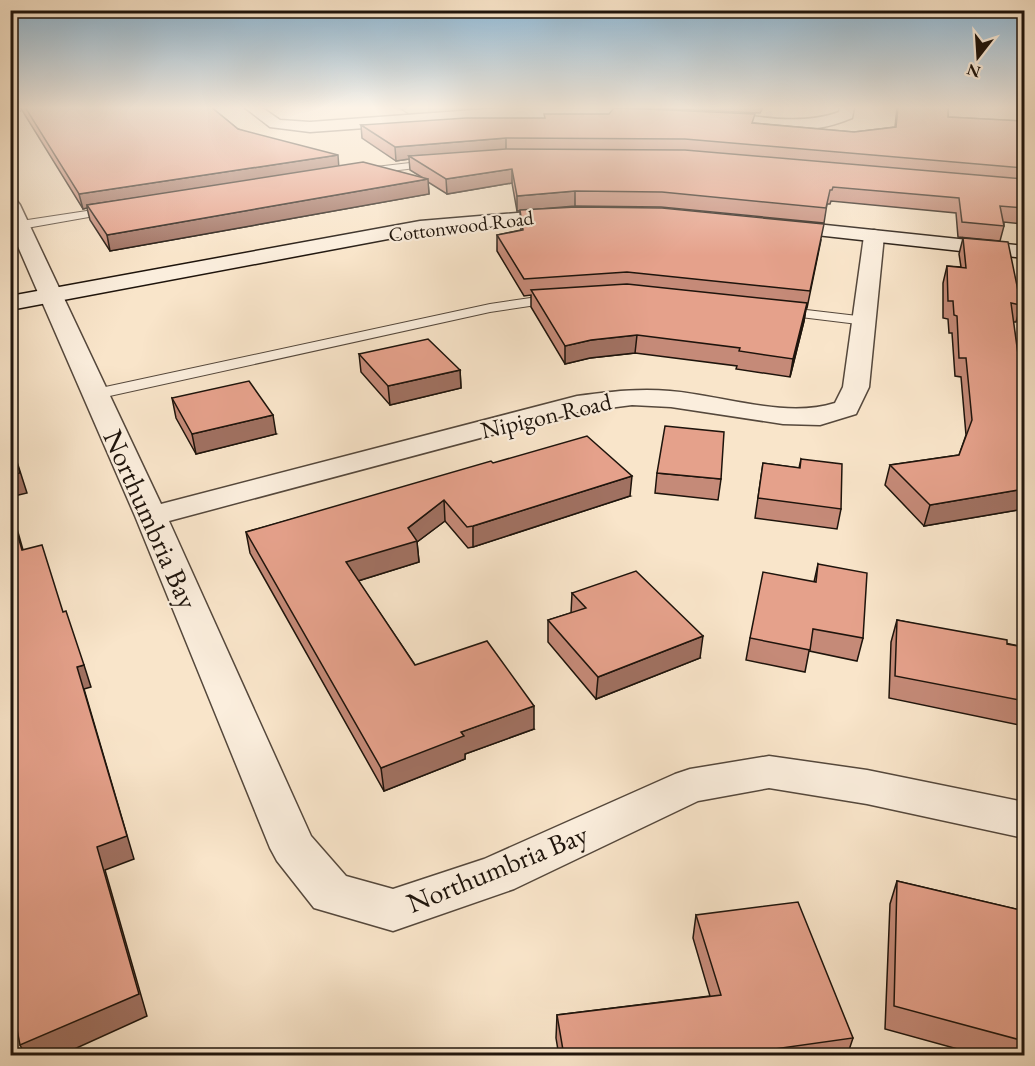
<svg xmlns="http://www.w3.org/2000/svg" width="1035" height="1066" viewBox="0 0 1035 1066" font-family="'EB Garamond',serif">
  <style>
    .green { fill: #c5c291; stroke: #726b4e; stroke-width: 1.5 }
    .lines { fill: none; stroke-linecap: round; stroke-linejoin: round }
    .lane-casing { stroke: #55483c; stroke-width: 2 }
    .street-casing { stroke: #55483c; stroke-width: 3 }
    .secondary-casing { stroke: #1e140c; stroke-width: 3 }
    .path { stroke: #1e140c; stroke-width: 2; stroke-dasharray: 1 1.5; stroke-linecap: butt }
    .lane { fill: #fbeedd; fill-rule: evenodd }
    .street { fill: #fbeedd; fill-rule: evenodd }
    .secondary { fill: #fbeedd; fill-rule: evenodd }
    .wall { fill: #c58a78; stroke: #1e140c; stroke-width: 1.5 }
    .shaded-wall { fill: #a07161; stroke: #1e140c; stroke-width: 1.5 }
    .building { fill: #e5a18b; stroke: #1e140c; stroke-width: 1.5 }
    .labels { text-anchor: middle; stroke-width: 4.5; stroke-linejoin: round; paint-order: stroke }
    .far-street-label { font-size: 20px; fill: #1e140c; stroke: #fbeedd }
    .street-label { font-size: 24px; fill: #1e140c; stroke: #fbeedd }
    .near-street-label { font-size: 28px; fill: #1e140c; stroke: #fbeedd }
  </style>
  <rect width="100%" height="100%" fill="#f9e5ca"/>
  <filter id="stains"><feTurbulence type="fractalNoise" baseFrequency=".00333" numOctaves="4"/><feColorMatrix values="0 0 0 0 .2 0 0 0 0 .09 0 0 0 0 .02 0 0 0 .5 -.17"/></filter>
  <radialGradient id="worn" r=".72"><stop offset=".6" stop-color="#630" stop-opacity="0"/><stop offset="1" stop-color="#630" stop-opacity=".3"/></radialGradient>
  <path class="green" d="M 398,107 L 470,107 L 473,112 L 410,115 Z"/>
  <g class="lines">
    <defs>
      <g id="lane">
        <path d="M 436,160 L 440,161 L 440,165 L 358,175 L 353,172 L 358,169 Z"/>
        <path d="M 113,207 L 119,210 L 117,212 L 21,229 L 15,225 L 21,221 Z"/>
        <path d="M 558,294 L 563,295 L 565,298 L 563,301 L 490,312 L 96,399 L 88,394 L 96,389 L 490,304 Z"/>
        <path d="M 781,307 L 866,317 L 873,321 L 866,325 L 776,314 L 774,311 Z"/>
      </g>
      <g id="street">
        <path d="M 244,107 L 261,107 L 280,120 L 310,122 L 502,108 L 654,109 L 662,114 L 654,119 L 502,118 L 310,132 L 270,127 Z"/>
        <path d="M 840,107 L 854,107 L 852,118 C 840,123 828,127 815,128 C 799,129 711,125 703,116 L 711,111 C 752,115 798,127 839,112 Z"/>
        <path d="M 10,199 L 17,201 L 20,205 L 161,504 L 577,396 C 608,392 638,388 670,391 C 721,395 785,419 835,403 L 843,387 L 864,236 L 867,232 L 874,230 L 881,232 L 884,236 L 869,387 L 856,414 L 820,425 L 783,424 L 671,407 L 632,405 L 578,412 L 169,521 L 311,836 L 346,876 L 393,889 L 484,859 L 675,774 L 690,769 L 769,756 L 867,770 L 1024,802 L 1024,838 L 867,804 L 769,788 L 698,801 L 514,889 L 393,931 L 314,908 L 277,861 L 270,848 L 135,516 L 10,228 Z"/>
      </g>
      <g id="secondary">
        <path d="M 565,209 L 572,211 L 575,215 L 572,219 L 420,233 L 10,310 L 10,296 L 420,221 Z"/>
        <path d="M 778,220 L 1024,246 L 1024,258 L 771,230 L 768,226 L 771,222 Z"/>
      </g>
    </defs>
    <use href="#lane" class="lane-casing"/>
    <use href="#street" class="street-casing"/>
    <use href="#secondary" class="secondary-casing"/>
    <path class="path" d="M 10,112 L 28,110"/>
    <use href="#lane" class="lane"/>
    <use href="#street" class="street"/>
    <use href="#secondary" class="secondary"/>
  </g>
  <g class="wall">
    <path d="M 20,107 L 211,107 L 238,129 L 339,166 L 423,178 L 410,170 L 409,159 L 396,161 L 362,138 L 361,125 L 754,123 L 854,132 L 895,127 L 897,107 L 948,107 L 948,117 L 1024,121 L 1024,115 L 1024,224 L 1004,222 L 1004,226 L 1000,241 L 958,237 L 956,213 L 831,201 L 830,204 L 827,204 L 824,223 L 661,207 L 575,206 L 517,211 L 512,183 L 447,194 L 428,182 L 429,194 L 110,251 L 90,220 L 87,208 L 83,209 Z"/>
    <path d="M 626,107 L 763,107 L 760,113 Z"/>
    <path d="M 520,210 L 821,240 L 807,308 L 806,308 L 804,321 L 790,377 L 736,369 L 737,366 L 635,353 L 590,358 L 565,364 L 531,307 L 531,295 L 524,296 L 497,251 L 497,235 L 521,230 Z"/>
    <path d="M 963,238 L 1021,305 L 1016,322 L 1013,322 L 1021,376 L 1024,377 L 1024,509 L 924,526 L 885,485 L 890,465 L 959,455 L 966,435 L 961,377 L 955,376 L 952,333 L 949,333 L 948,319 L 943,318 L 943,283 L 947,266 L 961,267 L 959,254 Z"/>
    <path d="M 359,354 L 460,370 L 461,388 L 390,405 L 361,372 Z"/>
    <path d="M 172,398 L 276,434 L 196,454 L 176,418 Z"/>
    <path d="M 801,459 L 841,509 L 837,529 L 755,518 L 763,463 L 799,468 Z"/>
    <path d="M 493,463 L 630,496 L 473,547 L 468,548 L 445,521 L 417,542 L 419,562 L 358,581 L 415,665 L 534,729 L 465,754 L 465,759 L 384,791 L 250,553 L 246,532 Z"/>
    <path d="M 657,473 L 721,479 L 718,500 L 655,493 Z"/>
    <path d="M 818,564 L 863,638 L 857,661 L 809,651 L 805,672 L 746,660 L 750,638 L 814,582 Z"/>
    <path d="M 572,593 L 700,658 L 596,699 L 548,642 L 548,620 L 571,613 Z"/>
    <path d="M 897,620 L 1024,647 L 1024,726 L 889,698 L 891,642 Z"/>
    <path d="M 897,881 L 1024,911 L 1024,1056 L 983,1056 L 885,1029 L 890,904 Z"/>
    <path d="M 696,915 L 853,1038 L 847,1056 L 559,1056 L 556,1038 L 557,1015 L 710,996 L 693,938 Z"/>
  </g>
  <g class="shaded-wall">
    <path d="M 506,138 L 506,152 L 409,156 L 409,159 L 396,161 L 395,147 Z"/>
    <path d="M 338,155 L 339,169 L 87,205 L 87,208 L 83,209 L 79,194 Z"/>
    <path d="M 512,169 L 512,183 L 447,194 L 446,179 Z"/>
    <path d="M 428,179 L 429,194 L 110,251 L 107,235 Z"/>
    <path d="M 575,191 L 575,206 L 517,211 L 517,196 Z"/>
    <path d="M 807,303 L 804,321 L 790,377 L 793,359 Z"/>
    <path d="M 637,335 L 635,353 L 590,358 L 565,364 L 565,346 L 591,340 Z"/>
    <path d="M 460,370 L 461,388 L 390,405 L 388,386 Z"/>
    <path d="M 273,415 L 276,434 L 196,454 L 192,434 Z"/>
    <path d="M 10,440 L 27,493 L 10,497 Z"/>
    <path d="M 632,476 L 630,496 L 473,547 L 473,526 Z"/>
    <path d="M 1024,489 L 1024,509 L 924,526 L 930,505 Z"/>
    <path d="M 444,500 L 445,521 L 417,542 L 419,562 L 348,584 L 346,562 L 408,528 Z"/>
    <path d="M 10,504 L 29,571 L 22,550 L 10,508 Z"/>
    <path d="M 703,636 L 700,658 L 596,699 L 598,677 Z"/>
    <path d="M 84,665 L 91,687 L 84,689 L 134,859 L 105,870 L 147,1016 L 59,1056 L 26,1056 L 20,1045 L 97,847 L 77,667 Z"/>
    <path d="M 534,706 L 534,729 L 465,754 L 465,759 L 384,791 L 381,768 L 461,732 Z"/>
  </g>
  <g class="building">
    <path d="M 25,107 L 211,107 L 238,129 L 338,155 L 79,194 Z"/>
    <path d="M 898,107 L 948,107 L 948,117 L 1024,121 L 1024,168 L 685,139 L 506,138 L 395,147 L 361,125 L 466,118 L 545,118 L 544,114 L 609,114 L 614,108 L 647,109 L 755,114 L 752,123 L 854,132 L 896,127 Z"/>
    <path d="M 506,149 L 685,150 L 1024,179 L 1024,208 L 1000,206 L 1004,226 L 962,222 L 959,198 L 833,187 L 832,190 L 830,190 L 826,208 L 662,192 L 575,191 L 517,196 L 512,169 L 446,179 L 409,156 Z"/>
    <path d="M 363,162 L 428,179 L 107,235 L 87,205 Z"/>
    <path d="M 576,207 L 662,208 L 824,224 L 810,291 L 627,272 L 524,279 L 497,235 L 523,230 L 520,210 Z"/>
    <path d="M 963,238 L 1008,242 L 1021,305 L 1011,303 L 1021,376 L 1024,377 L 1024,489 L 930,505 L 890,465 L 959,455 L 972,420 L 966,358 L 959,358 L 957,316 L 954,315 L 953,301 L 948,301 L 947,266 L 966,268 Z"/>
    <path d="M 627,284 L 807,303 L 793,359 L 739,351 L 740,348 L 637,335 L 591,340 L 565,346 L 531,290 Z"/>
    <path d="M 428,339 L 460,370 L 388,386 L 359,354 Z"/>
    <path d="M 249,381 L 273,415 L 192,434 L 172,398 Z"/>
    <path d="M 665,426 L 724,432 L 721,479 L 657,473 Z"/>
    <path d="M 587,436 L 632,476 L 473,526 L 467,527 L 444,500 L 408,528 L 417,541 L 346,562 L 415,665 L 487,641 L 534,706 L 461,732 L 464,736 L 381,768 L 246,532 L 491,461 L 493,463 Z"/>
    <path d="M 10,441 L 20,473 L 10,475 Z"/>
    <path d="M 801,459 L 842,464 L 841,509 L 758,498 L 763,463 L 800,468 Z"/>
    <path d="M 10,508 L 22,550 L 42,545 L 63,612 L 66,611 L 84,665 L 77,667 L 127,836 L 97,847 L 139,994 L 20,1045 L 10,994 Z"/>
    <path d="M 818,564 L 867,573 L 863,638 L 813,629 L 810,650 L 750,638 L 763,572 L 816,582 Z"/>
    <path d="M 636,571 L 703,636 L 598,677 L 548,620 L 586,608 L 572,593 Z"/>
    <path d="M 897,620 L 1007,640 L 1007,644 L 1024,647 L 1024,701 L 895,676 Z"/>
    <path d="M 897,881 L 1024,911 L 1024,1041 L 894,1006 Z"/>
    <path d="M 798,902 L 853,1038 L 724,1056 L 564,1056 L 557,1015 L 721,995 L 696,915 Z"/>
  </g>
  <linearGradient id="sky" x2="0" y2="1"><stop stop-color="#8bb8d8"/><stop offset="0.42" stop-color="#fcf3e7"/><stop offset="1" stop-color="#fcf3e7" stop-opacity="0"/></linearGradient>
  <rect width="1035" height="256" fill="url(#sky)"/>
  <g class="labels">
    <g class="far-street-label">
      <text transform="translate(461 226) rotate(-7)" y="7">Cottonwood Road</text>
    </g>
    <g class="street-label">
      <text transform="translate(546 416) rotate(-13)" y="8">Nipigon Road</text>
    </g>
    <g class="near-street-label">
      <text transform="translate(151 519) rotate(66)" y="10">Northumbria Bay</text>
      <text transform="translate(497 868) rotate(-22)" y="10">Northumbria Bay</text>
    </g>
  </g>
  <rect width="1035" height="1066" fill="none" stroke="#f9e5ca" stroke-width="36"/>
  <rect x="12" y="12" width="1011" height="1042" fill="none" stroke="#1e140c" stroke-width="3"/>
  <rect x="18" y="18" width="999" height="1030" fill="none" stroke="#1e140c" stroke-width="1.5"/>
  <g transform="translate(978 57) rotate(197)" stroke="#fbeedd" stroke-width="4.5" paint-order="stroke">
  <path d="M0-4.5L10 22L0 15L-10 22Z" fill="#1e140c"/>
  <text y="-9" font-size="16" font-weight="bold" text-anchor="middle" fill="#1e140c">N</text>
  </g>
  <rect width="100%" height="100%" filter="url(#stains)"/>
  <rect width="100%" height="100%" fill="url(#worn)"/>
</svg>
